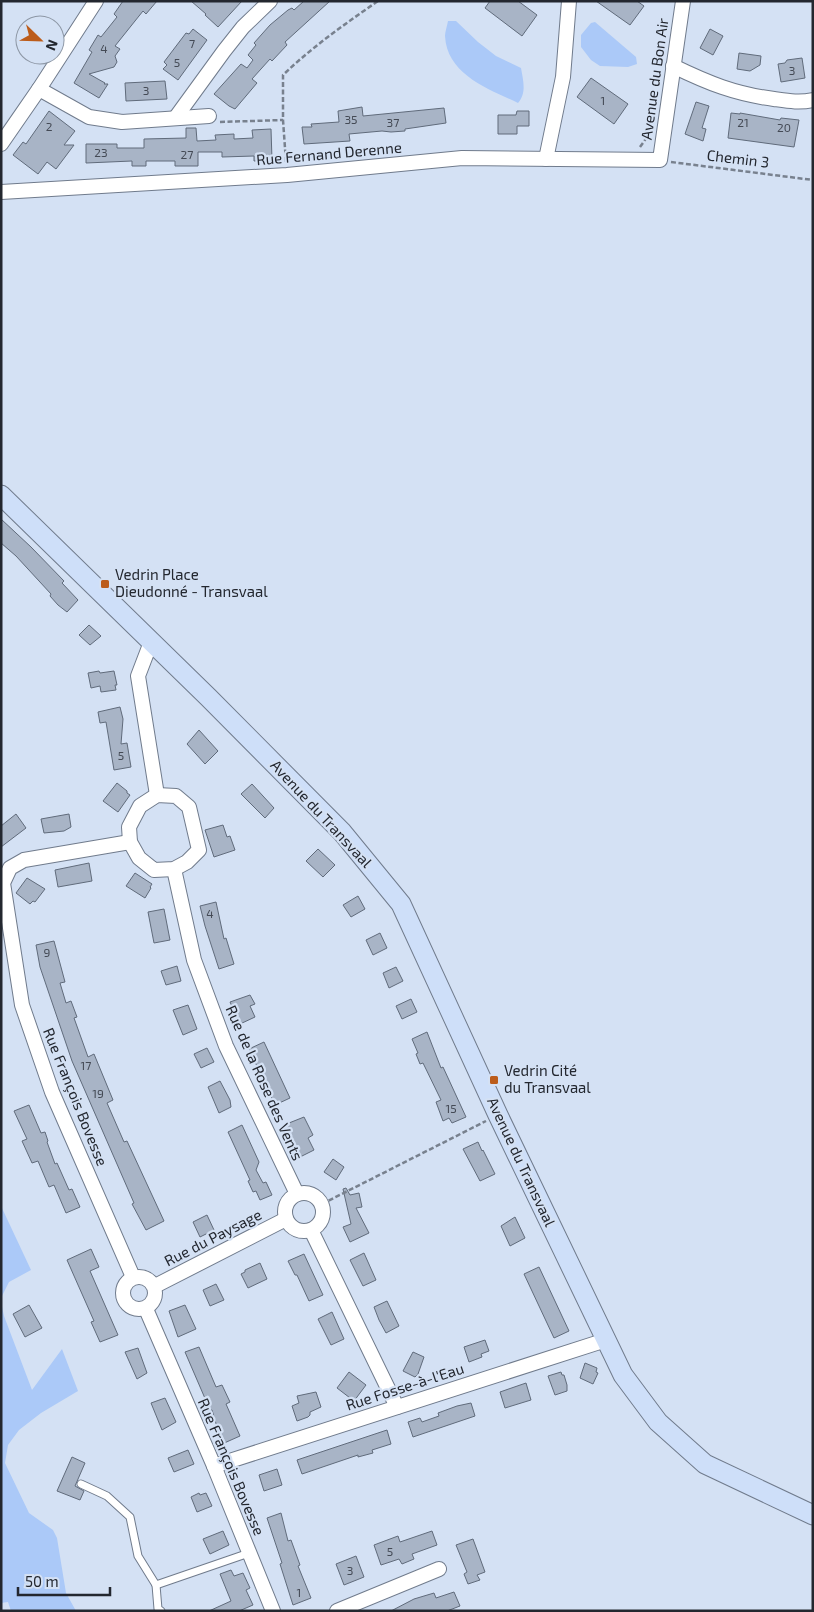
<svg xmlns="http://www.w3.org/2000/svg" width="814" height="1612" viewBox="0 0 814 1612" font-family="'Exo 2',sans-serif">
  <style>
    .green { fill: #abc9f8 }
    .building { fill: #a8b4c6; stroke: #606b7b }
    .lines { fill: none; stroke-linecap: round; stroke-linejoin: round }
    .lane-casing { stroke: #707b8c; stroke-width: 9 }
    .street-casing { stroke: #707b8c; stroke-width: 16 }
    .secondary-casing { stroke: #707b8c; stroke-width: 21 }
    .path { stroke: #78818e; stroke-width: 2.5; stroke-dasharray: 5 2.5; stroke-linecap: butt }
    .lane { stroke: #fff; stroke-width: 7 }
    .street { stroke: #fff; stroke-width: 14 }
    .secondary { stroke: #cedff9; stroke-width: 19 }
    .poi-dot { fill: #bc5c1a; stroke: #d4e1f4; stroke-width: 2 }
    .labels { text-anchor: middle; stroke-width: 4.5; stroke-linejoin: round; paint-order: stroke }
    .number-label { font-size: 12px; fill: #444a55 }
    .street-label { font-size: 15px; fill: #23272f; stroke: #d4e1f4 }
    .poi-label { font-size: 15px; fill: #23272f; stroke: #d4e1f4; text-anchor: start }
  </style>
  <rect width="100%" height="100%" fill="#d4e1f4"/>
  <g class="green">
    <path d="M 448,21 L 456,21 L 478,42 L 496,56 L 521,68 C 523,80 527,93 518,103 C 489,89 447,75 445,36 C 445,32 447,26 448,21 Z"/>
    <path d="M 595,22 L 636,57 L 637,64 L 628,67 L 600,66 L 591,60 L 581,47 L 581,35 L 591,23 Z"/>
    <path d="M 1,1206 L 31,1270 L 9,1282 L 1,1298 Z"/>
    <path d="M 1,1302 L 4,1316 L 32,1390 L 62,1349 L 78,1391 L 41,1413 L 19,1430 L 8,1445 L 5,1463 L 29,1513 L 53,1530 L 57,1538 L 66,1593 L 76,1611 L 11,1611 L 8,1602 L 1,1603 Z"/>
  </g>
  <g class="building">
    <path d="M 123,1 L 157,1 L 146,14 L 143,11 L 115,46 L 120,49 L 115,56 L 117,62 L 114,67 L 89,74 L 105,83 L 104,84 L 108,84 L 99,98 L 74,83 L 92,52 L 89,50 L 98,35 L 101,37 L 117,17 L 114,14 Z"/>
    <path d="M 191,1 L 242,1 L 218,27 L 205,15 L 206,14 Z"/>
    <path d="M 304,1 L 330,1 L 285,42 L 287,45 L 272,61 L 270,59 L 252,79 L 257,83 L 235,109 L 229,106 L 214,94 L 241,64 L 247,68 L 253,60 L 248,55 L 256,45 L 254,43 L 270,25 L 288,10 L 292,8 L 294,10 Z"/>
    <path d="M 490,1 L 518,1 L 537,15 L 522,36 L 485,8 Z"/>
    <path d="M 596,1 L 637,1 L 644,6 L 630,25 Z"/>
    <path d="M 193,29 L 207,40 L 178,80 L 163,69 L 167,65 L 164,62 L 186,33 L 189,34 Z"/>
    <path d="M 710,29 L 723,36 L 713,55 L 700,48 Z"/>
    <path d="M 739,53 L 761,56 L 760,65 L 750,71 L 737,69 Z"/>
    <path d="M 802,58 L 805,78 L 781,82 L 778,64 L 785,63 L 787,60 Z"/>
    <path d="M 591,78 L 628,104 L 614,124 L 577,97 Z"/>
    <path d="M 165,81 L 167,99 L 126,101 L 125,83 Z"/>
    <path d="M 696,102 L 709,106 L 702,128 L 706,129 L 703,141 L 685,134 Z"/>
    <path d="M 362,107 L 363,116 L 444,108 L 446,123 L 405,129 L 405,131 L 391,132 L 382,131 L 349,134 L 350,141 L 304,144 L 302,127 L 312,127 L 311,124 L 339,122 L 338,111 Z"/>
    <path d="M 49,111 L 75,131 L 64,145 L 74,145 L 56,169 L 47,162 L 38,174 L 13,155 L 23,142 L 26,144 Z"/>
    <path d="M 517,111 L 529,111 L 529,126 L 517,126 L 517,134 L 498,134 L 498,115 L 516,115 Z"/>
    <path d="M 731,113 L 740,114 L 740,113 L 780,120 L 781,118 L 799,120 L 794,147 L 728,138 Z"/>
    <path d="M 186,128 L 196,128 L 197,141 L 216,140 L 215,135 L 234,134 L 234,139 L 253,138 L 252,130 L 271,129 L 272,160 L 254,161 L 254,156 L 222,157 L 222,152 L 198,152 L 198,166 L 175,166 L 175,161 L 146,161 L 146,166 L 132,166 L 132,161 L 86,163 L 86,144 L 117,144 L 117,148 L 144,148 L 144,139 L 186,138 Z"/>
    <path d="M 1,519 L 31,547 L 64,581 L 62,583 L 78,600 L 67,612 L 58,605 L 50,596 L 51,594 L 16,556 L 1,543 Z"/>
    <path d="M 89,625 L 101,636 L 90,645 L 79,635 Z"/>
    <path d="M 99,671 L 100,673 L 114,671 L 117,685 L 115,685 L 116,690 L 101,692 L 100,686 L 91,688 L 88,673 Z"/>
    <path d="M 120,707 L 123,719 L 121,744 L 127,743 L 131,767 L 114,770 L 106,722 L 100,723 L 98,712 Z"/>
    <path d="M 199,730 L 218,751 L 205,764 L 187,744 Z"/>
    <path d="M 117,783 L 127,791 L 127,793 L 130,795 L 118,812 L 103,801 Z"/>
    <path d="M 252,784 L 274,808 L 265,818 L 241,794 Z"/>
    <path d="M 16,814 L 26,828 L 1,847 L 1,826 Z"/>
    <path d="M 69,814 L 71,827 L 64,831 L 44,833 L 41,819 Z"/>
    <path d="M 223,825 L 227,837 L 230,836 L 235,850 L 214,857 L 205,830 Z"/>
    <path d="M 318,849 L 335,865 L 323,877 L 306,861 Z"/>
    <path d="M 89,863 L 92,881 L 58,887 L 55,870 Z"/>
    <path d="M 135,873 L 152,884 L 150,887 L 151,888 L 145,898 L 126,886 Z"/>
    <path d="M 27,878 L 45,889 L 35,902 L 33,901 L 30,904 L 16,893 Z"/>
    <path d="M 358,896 L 365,909 L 351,917 L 343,905 Z"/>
    <path d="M 216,902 L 224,939 L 226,938 L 234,964 L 219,969 L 205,926 L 200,906 Z"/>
    <path d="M 164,909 L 170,940 L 154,943 L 148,912 Z"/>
    <path d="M 380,933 L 387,948 L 373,955 L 366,940 Z"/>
    <path d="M 54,941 L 65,982 L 60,983 L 66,1003 L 71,1001 L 77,1017 L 74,1018 L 88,1057 L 94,1054 L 113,1100 L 107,1103 L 124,1142 L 127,1141 L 164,1221 L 146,1230 L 132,1204 L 134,1203 L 72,1061 L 40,967 L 36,945 Z"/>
    <path d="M 177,966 L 181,981 L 166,985 L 161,971 Z"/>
    <path d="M 396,967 L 403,981 L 389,988 L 383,973 Z"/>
    <path d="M 250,995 L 255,1004 L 250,1006 L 255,1017 L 240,1024 L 230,1002 Z"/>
    <path d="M 411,999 L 417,1012 L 402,1019 L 396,1006 Z"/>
    <path d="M 188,1005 L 197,1029 L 183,1035 L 173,1010 Z"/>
    <path d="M 427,1032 L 441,1068 L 443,1067 L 466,1117 L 452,1123 L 449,1118 L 443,1121 L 436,1102 L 441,1100 L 423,1063 L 420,1064 L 416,1054 L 418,1053 L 412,1039 Z"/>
    <path d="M 264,1042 L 290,1098 L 275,1105 L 249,1049 Z"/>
    <path d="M 207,1048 L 214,1062 L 201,1068 L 194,1054 Z"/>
    <path d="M 220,1081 L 230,1100 L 231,1107 L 219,1113 L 208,1087 Z"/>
    <path d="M 29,1105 L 41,1133 L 45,1132 L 48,1141 L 47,1142 L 55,1164 L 57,1163 L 69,1190 L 72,1189 L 80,1207 L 66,1213 L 54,1185 L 49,1187 L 38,1161 L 32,1163 L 22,1141 L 27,1139 L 14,1111 Z"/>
    <path d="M 304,1117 L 313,1135 L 308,1138 L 314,1150 L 300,1157 L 284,1125 Z"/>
    <path d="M 242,1125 L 259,1162 L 256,1170 L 263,1183 L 266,1182 L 272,1195 L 260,1200 L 256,1191 L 253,1192 L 248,1181 L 250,1180 L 228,1132 Z"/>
    <path d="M 478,1142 L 482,1151 L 483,1150 L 495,1174 L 480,1181 L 463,1149 Z"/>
    <path d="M 333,1159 L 344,1167 L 336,1180 L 324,1172 Z"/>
    <path d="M 346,1188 L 350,1195 L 359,1193 L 362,1207 L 356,1208 L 369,1233 L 350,1242 L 343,1227 L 351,1224 L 343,1189 Z"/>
    <path d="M 207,1215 L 214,1230 L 200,1237 L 193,1222 Z"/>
    <path d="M 515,1217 L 525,1238 L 510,1246 L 501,1226 Z"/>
    <path d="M 91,1249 L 99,1267 L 90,1271 L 118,1335 L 100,1342 L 91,1322 L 94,1321 L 67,1260 Z"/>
    <path d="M 364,1253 L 376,1280 L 363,1286 L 350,1260 Z"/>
    <path d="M 304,1254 L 323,1295 L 309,1301 L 297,1275 L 295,1275 L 288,1261 Z"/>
    <path d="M 260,1263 L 267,1279 L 248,1288 L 241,1274 L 245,1272 L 245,1270 Z"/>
    <path d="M 539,1267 L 569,1331 L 554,1338 L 524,1274 Z"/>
    <path d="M 216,1284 L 224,1300 L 210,1306 L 203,1290 Z"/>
    <path d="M 387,1301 L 399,1326 L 386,1333 L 379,1320 L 374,1307 Z"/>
    <path d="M 29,1305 L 42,1328 L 25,1337 L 13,1314 Z"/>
    <path d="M 185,1305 L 196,1329 L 178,1337 L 169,1311 Z"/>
    <path d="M 332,1312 L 344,1339 L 331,1345 L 318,1319 Z"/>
    <path d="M 485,1340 L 489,1351 L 481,1354 L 482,1357 L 469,1362 L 464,1347 Z"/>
    <path d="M 199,1347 L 216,1387 L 222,1385 L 230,1402 L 226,1404 L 240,1436 L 222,1444 L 212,1410 L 210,1410 L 185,1352 Z"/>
    <path d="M 138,1348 L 147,1373 L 137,1379 L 125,1352 Z"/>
    <path d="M 413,1352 L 424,1357 L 418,1374 L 415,1377 L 403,1371 Z"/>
    <path d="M 585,1363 L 597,1368 L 596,1372 L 598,1373 L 593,1384 L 580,1378 Z"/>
    <path d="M 349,1372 L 366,1385 L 354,1401 L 337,1388 Z"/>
    <path d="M 561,1372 L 562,1375 L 564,1375 L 567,1385 L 567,1391 L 555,1395 L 548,1376 Z"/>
    <path d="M 526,1383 L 531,1400 L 505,1408 L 500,1392 Z"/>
    <path d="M 316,1392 L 321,1407 L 310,1412 L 310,1415 L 308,1417 L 297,1421 L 292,1406 L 299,1403 L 297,1396 Z"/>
    <path d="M 165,1398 L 176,1422 L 162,1430 L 151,1403 Z"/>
    <path d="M 471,1403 L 475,1416 L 413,1437 L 408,1422 L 420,1418 L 422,1422 L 439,1416 L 438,1413 L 457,1406 Z"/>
    <path d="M 387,1430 L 391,1444 L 372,1450 L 373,1453 L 358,1457 L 358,1455 L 302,1474 L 297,1460 Z"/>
    <path d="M 188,1450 L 194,1464 L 174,1472 L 168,1458 Z"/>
    <path d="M 72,1457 L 85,1463 L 75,1486 L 84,1491 L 80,1500 L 57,1491 Z"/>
    <path d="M 277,1469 L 282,1485 L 264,1491 L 259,1475 Z"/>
    <path d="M 199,1493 L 200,1495 L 206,1493 L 212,1506 L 197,1512 L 191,1497 Z"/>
    <path d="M 281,1513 L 288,1541 L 291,1540 L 300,1565 L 298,1566 L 311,1598 L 293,1605 L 280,1564 L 282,1563 L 267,1518 Z"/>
    <path d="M 223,1531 L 229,1545 L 210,1554 L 203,1539 Z"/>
    <path d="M 432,1531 L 437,1545 L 412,1554 L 414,1559 L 402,1564 L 399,1559 L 381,1565 L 374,1545 L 398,1536 L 400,1542 Z"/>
    <path d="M 473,1539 L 485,1572 L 477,1575 L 480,1580 L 468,1584 L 464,1574 L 467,1572 L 456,1545 Z"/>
    <path d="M 356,1556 L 364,1577 L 344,1585 L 336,1564 Z"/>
    <path d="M 231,1570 L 234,1576 L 243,1573 L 250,1588 L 246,1590 L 253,1605 L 239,1611 L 209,1611 L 231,1601 L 220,1574 Z"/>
    <path d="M 454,1592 L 460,1606 L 447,1611 L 391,1611 L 414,1599 L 434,1593 L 436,1598 Z"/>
  </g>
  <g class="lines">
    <defs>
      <g id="lane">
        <path d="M 81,1484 L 107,1496 L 130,1517 L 138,1556 L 156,1585 L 249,1553"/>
        <path d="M 156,1585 L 158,1609 L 161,1611"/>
      </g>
      <g id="street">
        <path d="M 673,66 C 708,83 735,94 774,99 C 788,101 799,103 813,100"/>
        <path d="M 39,89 L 89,117 L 122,122 L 209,116"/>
        <path d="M 176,117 L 224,51 L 243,27 L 270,1"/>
        <path d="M 1,144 L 39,89 L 96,1"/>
        <path d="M 546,159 L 563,77 L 569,1"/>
        <path d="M 1,192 L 287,175 L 462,158 L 660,160 L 683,1"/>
        <path d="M 151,642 L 138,676 L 157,795"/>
        <path d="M 157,795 L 176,796 L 189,807 L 199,850 L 187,862 L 174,869 L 154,870 L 139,858 L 130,842 L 129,827 L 140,806 Z"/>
        <path d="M 130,842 L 24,860 L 10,868 L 3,883 L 22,1005 L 52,1092 L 133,1277"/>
        <path d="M 174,869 L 194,960 L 226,1046 L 297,1194"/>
        <circle cx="304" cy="1212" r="19"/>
        <path d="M 311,1230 L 397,1407"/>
        <circle cx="139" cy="1293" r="16"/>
        <path d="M 155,1286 L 286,1219"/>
        <path d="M 146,1309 L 214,1466 L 273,1611"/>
        <path d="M 214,1466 L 606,1340"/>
        <path d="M 337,1611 L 439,1569"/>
      </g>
      <path id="secondary" d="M 1,495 L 208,697 L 342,832 L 401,904 L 498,1115 L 623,1375 L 658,1422 L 705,1464 L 813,1515"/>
    </defs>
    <use href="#lane" class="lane-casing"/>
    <use href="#street" class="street-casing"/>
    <use href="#secondary" class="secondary-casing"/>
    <g class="path">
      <path d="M 220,122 L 283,120"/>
      <path d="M 640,147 L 650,133"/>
      <path d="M 286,162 L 283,120 L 283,75 C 312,47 345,24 378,1"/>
      <path d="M 671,162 L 813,180"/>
      <path d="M 322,1204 L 486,1121"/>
    </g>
    <use href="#lane" class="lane"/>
    <use href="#street" class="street"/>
    <use href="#secondary" class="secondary"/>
  </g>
  <g class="poi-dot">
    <rect x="100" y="579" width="10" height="10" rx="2.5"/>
    <rect x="489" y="1075" width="10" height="10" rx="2.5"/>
  </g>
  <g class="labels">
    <g class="number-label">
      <text x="192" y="48">7</text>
      <text x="104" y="53">4</text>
      <text x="177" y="67">5</text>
      <text x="792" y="75">3</text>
      <text x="146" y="95">3</text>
      <text x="603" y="105">1</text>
      <text x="351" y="124">35</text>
      <text x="393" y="127">37</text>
      <text x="743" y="127">21</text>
      <text x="49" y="131">2</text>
      <text x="784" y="132">20</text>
      <text x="101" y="157">23</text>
      <text x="187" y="159">27</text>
      <text x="121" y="760">5</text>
      <text x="210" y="918">4</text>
      <text x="47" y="957">9</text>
      <text x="86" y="1070">17</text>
      <text x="98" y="1098">19</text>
      <text x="451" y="1113">15</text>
      <text x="390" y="1556">5</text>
      <text x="350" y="1575">3</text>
      <text x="299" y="1597">1</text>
    </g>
    <g class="street-label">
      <text transform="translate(655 79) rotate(-82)" y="5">Avenue du Bon Air</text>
      <text transform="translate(329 154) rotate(-5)" y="5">Rue Fernand Derenne</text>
      <text transform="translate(738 159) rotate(7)" y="5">Chemin 3</text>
      <text transform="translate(321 814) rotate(47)" y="5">Avenue du Transvaal</text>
      <text transform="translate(264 1083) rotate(66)" y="5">Rue de la Rose des Vents</text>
      <text transform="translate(75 1097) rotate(68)" y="5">Rue François Bovesse</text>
      <text transform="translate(521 1162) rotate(65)" y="5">Avenue du Transvaal</text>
      <text transform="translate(213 1238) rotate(-27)" y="5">Rue du Paysage</text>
      <text transform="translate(405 1387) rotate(-18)" y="5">Rue Fosse-à-l'Eau</text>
      <text transform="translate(231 1467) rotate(67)" y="5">Rue François Bovesse</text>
    </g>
    <g class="poi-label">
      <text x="115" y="580">Vedrin Place<tspan x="115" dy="17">Dieudonné - Transvaal</tspan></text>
      <text x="504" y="1076">Vedrin Cité<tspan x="504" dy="17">du Transvaal</tspan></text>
    </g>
  </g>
  <rect width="814" height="1612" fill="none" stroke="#23272f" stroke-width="5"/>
  <g transform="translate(40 40) rotate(113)"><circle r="24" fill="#d4e1f4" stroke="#8d97a5"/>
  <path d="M0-4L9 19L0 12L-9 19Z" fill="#bc5c1a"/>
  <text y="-8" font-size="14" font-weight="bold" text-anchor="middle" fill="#23272f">N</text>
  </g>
  <path d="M18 1587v8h92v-8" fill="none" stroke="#23272f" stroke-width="2.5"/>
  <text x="25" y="1587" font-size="15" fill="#23272f" stroke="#d4e1f4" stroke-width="4" paint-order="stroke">50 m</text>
</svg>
